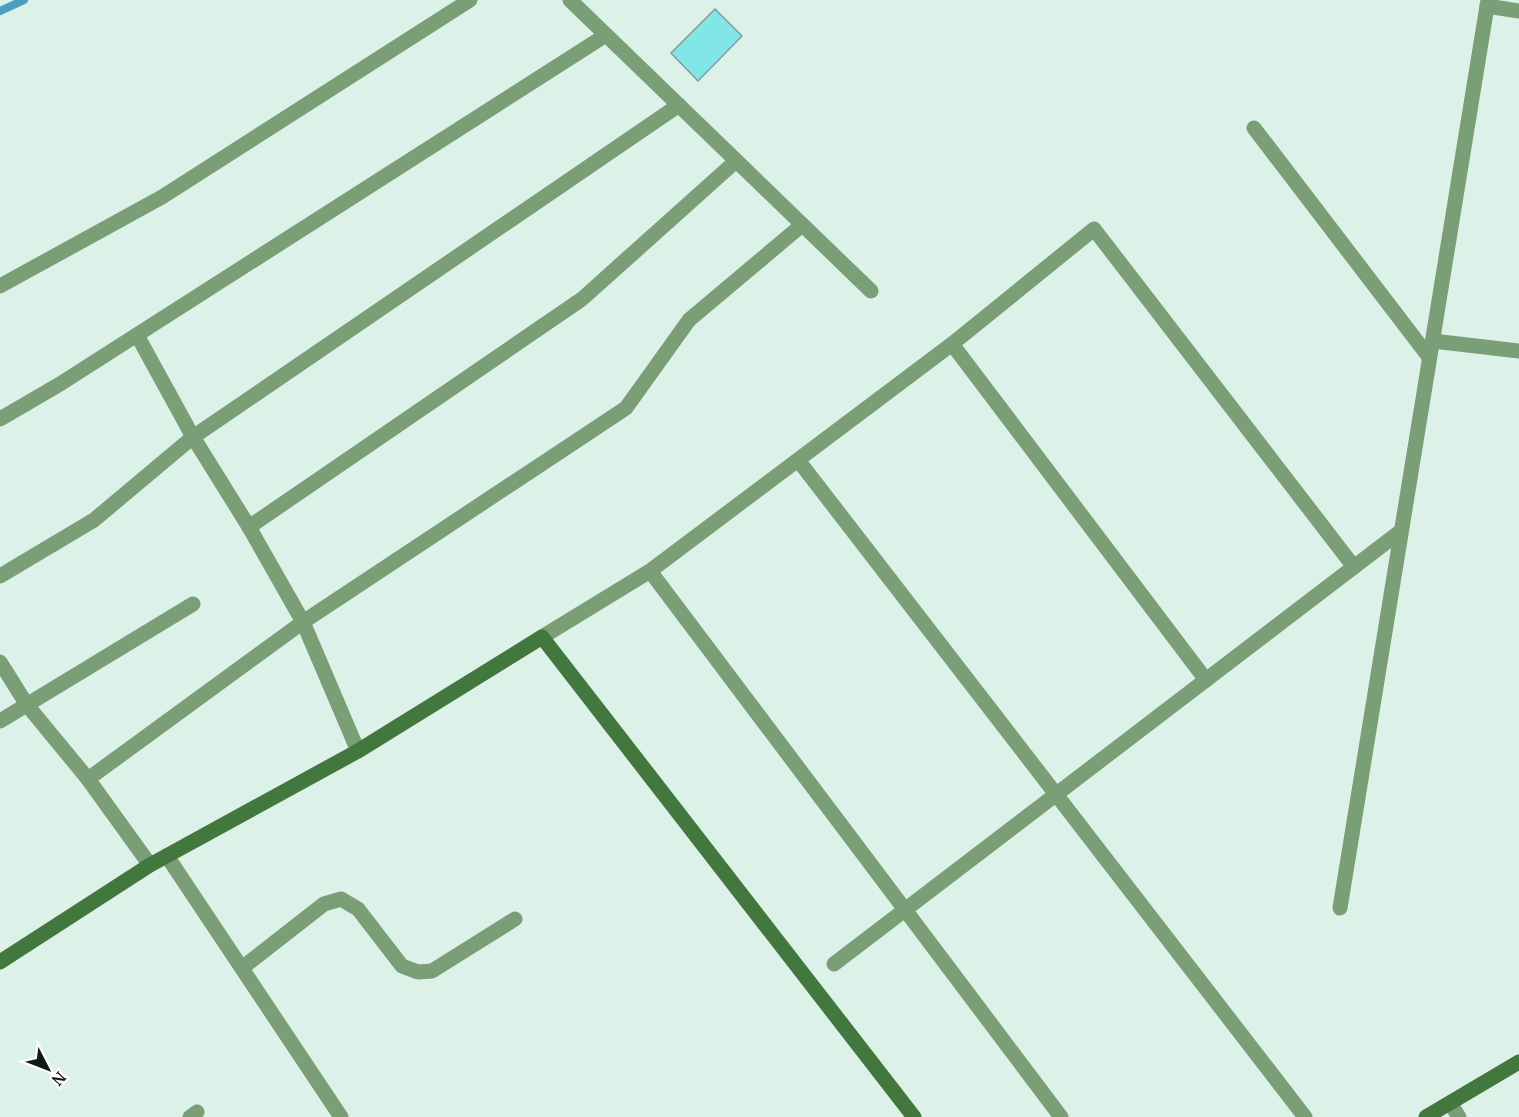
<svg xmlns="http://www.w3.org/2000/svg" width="1519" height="1117" viewBox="0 0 1519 1117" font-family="'PT Serif',serif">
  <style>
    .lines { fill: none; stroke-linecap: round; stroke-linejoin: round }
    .stream { stroke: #47a0bd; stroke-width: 8 }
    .building { fill: #82e6e6; stroke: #869b9b; stroke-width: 1.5 }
    .minor { stroke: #7a9e76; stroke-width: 15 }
    .secondary { stroke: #42773d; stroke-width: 15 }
  </style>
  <rect width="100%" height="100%" fill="#dcf1e8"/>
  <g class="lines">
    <path class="stream" d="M 0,11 L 24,0"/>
  </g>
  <path class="building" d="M 715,9 L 742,36 L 698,81 L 671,53 Z"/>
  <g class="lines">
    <g class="minor">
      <path d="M 570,0 L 871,291"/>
      <path d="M 1487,6 L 1519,11"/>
      <path d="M 1254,128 L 1429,357"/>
      <path d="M 0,286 L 162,197 L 470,0"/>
      <path d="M 137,335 L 193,437 L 249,527 L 303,622 L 358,751"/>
      <path d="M 1433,341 L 1519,351"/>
      <path d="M 952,344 L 1206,680"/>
      <path d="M 0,419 L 60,384 L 606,35"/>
      <path d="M 798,460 L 1305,1117"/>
      <path d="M 249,527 L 582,299 L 736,161"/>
      <path d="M 650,571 L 1061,1117"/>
      <path d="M 0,576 L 94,520 L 193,437 L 679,105"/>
      <path d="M 542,637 L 650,571 L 952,344 L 1094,229 L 1354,567"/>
      <path d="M 0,662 L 27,705 L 88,779 L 150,865"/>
      <path d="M 0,721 L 193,604"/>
      <path d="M 88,779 L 303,622 L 626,408 L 689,320 L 802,225"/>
      <path d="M 167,856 L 341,1117"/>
      <path d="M 1340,908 L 1488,0"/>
      <path d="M 834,964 L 1401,531"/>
      <path d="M 242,968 L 324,904 L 341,899 L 358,909 L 402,966 L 418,972 L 432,971 L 515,919"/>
      <path d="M 1450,1103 L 1459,1117"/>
      <path d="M 190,1117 L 197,1112"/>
    </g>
    <g class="secondary">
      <path d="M 0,962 L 150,865 L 358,751 L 542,637 L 914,1117"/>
      <path d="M 1426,1117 L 1519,1062"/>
    </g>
  </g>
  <g transform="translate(48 1069) rotate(132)" stroke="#ffffff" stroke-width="4.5" paint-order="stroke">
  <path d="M0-4.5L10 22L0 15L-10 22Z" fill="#111916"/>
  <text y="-9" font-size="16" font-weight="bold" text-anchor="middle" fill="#111916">N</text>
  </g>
</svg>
